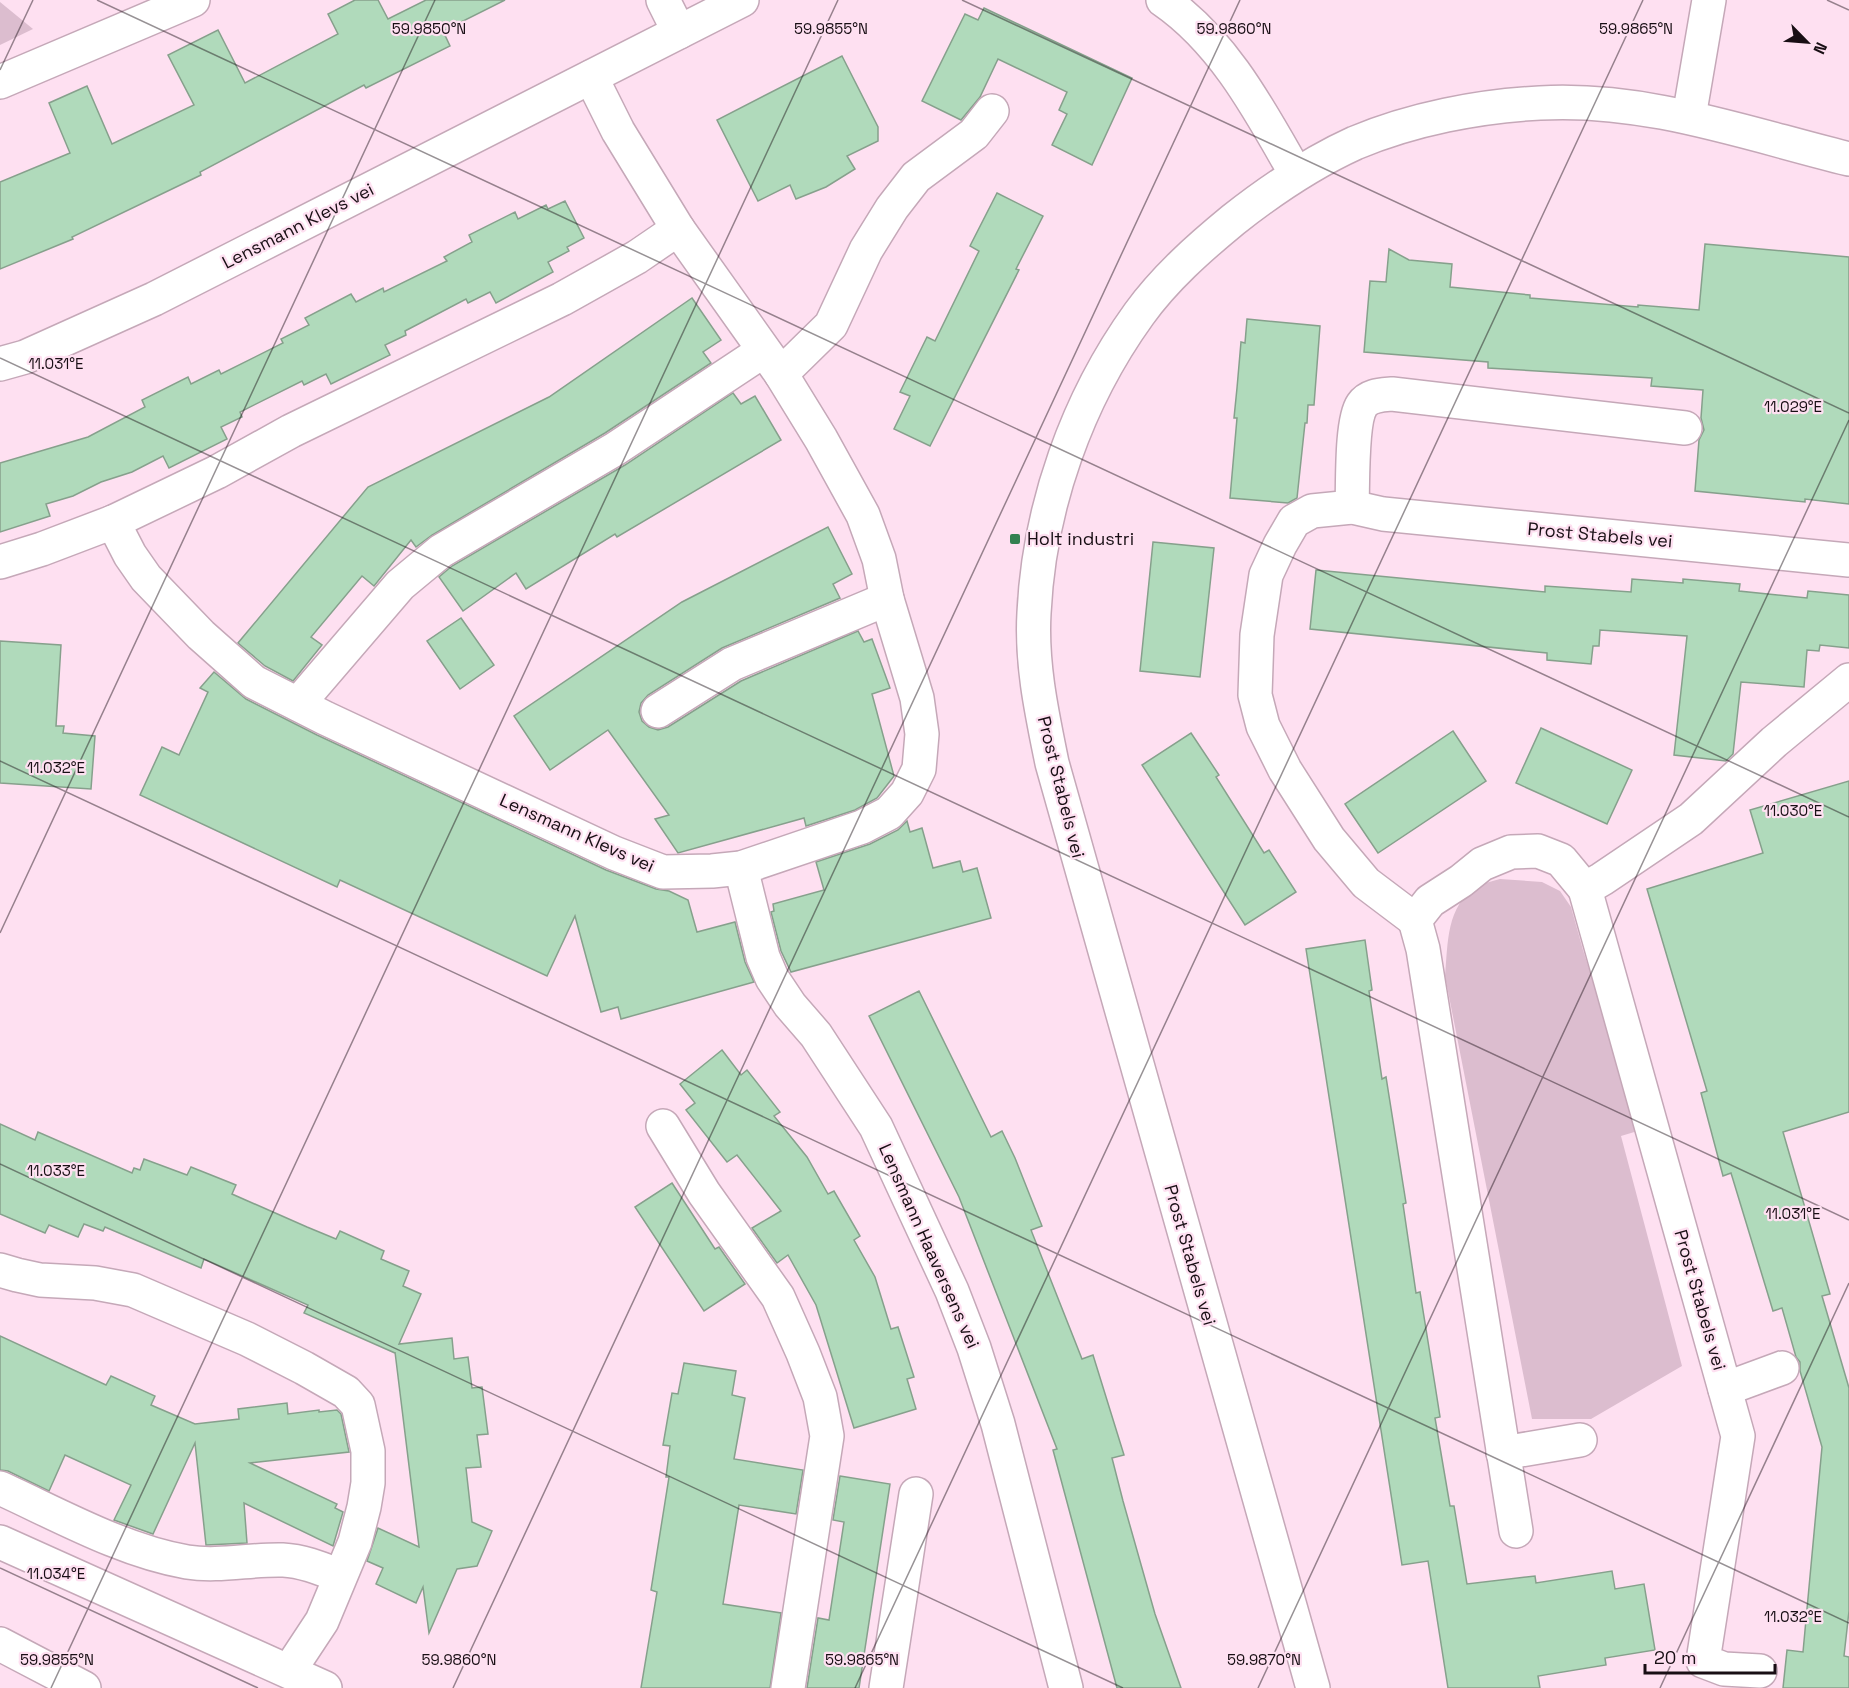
<svg xmlns="http://www.w3.org/2000/svg" width="1849" height="1688" viewBox="0 0 1849 1688" font-family="'Space Grotesk',sans-serif">
  <style>
    .green { fill: #dcbdcf }
    .building { fill: #b0dabb; stroke: #86a08c; stroke-width: 1.5 }
    .lines { fill: none; stroke-linecap: round; stroke-linejoin: round }
    .minor-casing { stroke: #c5a8b8; stroke-width: 36 }
    .tertiary-casing { stroke: #c5a8b8; stroke-width: 36 }
    .minor { stroke: #fff; stroke-width: 33 }
    .tertiary { stroke: #fff; stroke-width: 33 }
    .ticks { fill: none; stroke: #180e14; stroke-width: 1.5; stroke-opacity: 0.45 }
    .poi-dot { fill: #338151; stroke: #fee0f1; stroke-width: 2 }
    .labels { text-anchor: middle; stroke-width: 4.5; stroke-linejoin: round; paint-order: stroke }
    .street-label { font-size: 18px; fill: #180e14; stroke: #fee0f1 }
    .poi-label { font-size: 18px; fill: #180e14; stroke: #fee0f1; text-anchor: start }
    .ticks-label { font-size: 15px; text-anchor: middle; fill: #180e14; stroke: #fee0f1; stroke-width: 4.5; stroke-linejoin: round; paint-order: stroke }
  </style>
  <rect width="100%" height="100%" fill="#fee0f1"/>
  <g class="green">
    <path d="M 0,2 L 33,29 L 0,45 Z"/>
    <path d="M 1500,879 L 1542,882 L 1560,891 L 1571,907 L 1583,950 L 1641,1130 L 1621,1136 L 1682,1366 L 1591,1419 L 1532,1419 L 1445,976 C 1448,944 1446,905 1477,887 C 1484,883 1493,881 1500,879 Z"/>
  </g>
  <g class="building">
    <path d="M 355,0 L 378,0 L 388,19 L 426,0 L 505,0 L 443,31 L 450,46 L 366,88 L 364,85 L 200,172 L 201,175 L 72,237 L 73,239 L 0,269 L 0,182 L 70,153 L 49,103 L 87,86 L 112,144 L 194,105 L 168,55 L 218,30 L 245,83 L 338,34 L 328,14 Z"/>
    <path d="M 984,8 L 1132,78 L 1092,165 L 1052,145 L 1067,114 L 1059,110 L 1067,92 L 998,59 L 980,97 L 961,120 L 922,101 L 965,14 L 978,20 Z"/>
    <path d="M 842,56 L 878,127 L 878,141 L 847,156 L 855,169 L 826,187 L 796,199 L 790,185 L 758,201 L 717,120 Z"/>
    <path d="M 997,193 L 1043,216 L 1016,269 L 1019,270 L 930,446 L 894,429 L 910,396 L 900,392 L 927,337 L 935,341 L 979,251 L 970,246 Z"/>
    <path d="M 565,201 L 584,238 L 567,247 L 569,251 L 548,262 L 553,272 L 496,303 L 490,292 L 468,303 L 466,299 L 405,331 L 406,335 L 385,345 L 390,355 L 331,384 L 326,374 L 304,385 L 302,381 L 240,412 L 242,417 L 221,427 L 227,439 L 169,468 L 163,456 L 132,472 L 101,482 L 73,496 L 46,504 L 50,516 L 0,532 L 0,463 L 88,437 L 145,407 L 142,400 L 188,377 L 191,384 L 219,370 L 221,374 L 283,343 L 281,339 L 309,325 L 305,318 L 351,294 L 356,302 L 383,288 L 384,292 L 447,261 L 444,257 L 472,242 L 469,235 L 515,212 L 518,219 L 546,205 L 548,209 Z"/>
    <path d="M 1705,244 L 1849,257 L 1849,504 L 1805,499 L 1805,502 L 1695,491 L 1699,440 L 1704,430 L 1701,418 L 1703,390 L 1651,386 L 1652,378 L 1488,368 L 1488,362 L 1364,352 L 1370,281 L 1386,282 L 1389,249 L 1409,260 L 1452,264 L 1450,287 L 1530,295 L 1530,298 L 1638,307 L 1638,305 L 1699,310 Z"/>
    <path d="M 692,298 L 721,340 L 703,352 L 711,363 L 605,433 L 432,535 L 416,547 L 411,540 L 374,586 L 362,576 L 311,637 L 322,645 L 293,681 L 265,666 L 238,643 L 368,487 L 549,397 Z"/>
    <path d="M 1247,319 L 1320,326 L 1314,405 L 1308,405 L 1307,423 L 1305,423 L 1297,498 L 1288,503 L 1230,498 L 1237,418 L 1234,418 L 1237,388 L 1241,342 L 1245,343 Z"/>
    <path d="M 733,393 L 741,404 L 755,396 L 781,440 L 617,537 L 615,534 L 526,589 L 516,573 L 463,611 L 439,577 L 452,566 L 625,465 Z"/>
    <path d="M 828,527 L 852,574 L 833,584 L 840,598 L 722,648 L 648,695 L 641,703 L 639,712 L 642,721 L 649,727 L 658,730 L 668,727 L 741,681 L 858,631 L 864,642 L 872,639 L 890,688 L 872,694 L 894,776 L 877,798 L 855,810 L 806,826 L 804,818 L 678,853 L 655,819 L 669,815 L 608,730 L 550,770 L 514,716 L 682,602 Z"/>
    <path d="M 1153,542 L 1214,548 L 1200,677 L 1140,671 Z"/>
    <path d="M 1316,570 L 1545,592 L 1545,586 L 1631,592 L 1632,579 L 1683,583 L 1683,579 L 1740,584 L 1739,591 L 1807,598 L 1808,591 L 1849,595 L 1849,648 L 1820,645 L 1819,651 L 1807,650 L 1804,687 L 1741,682 L 1733,754 L 1726,761 L 1674,755 L 1687,636 L 1600,630 L 1599,646 L 1593,646 L 1591,664 L 1547,660 L 1547,653 L 1310,629 Z"/>
    <path d="M 461,618 L 494,665 L 460,689 L 427,641 Z"/>
    <path d="M 0,641 L 61,645 L 56,726 L 64,726 L 63,733 L 95,736 L 91,789 L 0,783 Z"/>
    <path d="M 214,672 L 246,699 L 317,735 L 606,870 L 656,889 L 669,891 L 688,900 L 697,932 L 735,922 L 745,962 L 754,982 L 621,1019 L 618,1007 L 601,1012 L 575,916 L 547,976 L 340,880 L 337,887 L 140,795 L 162,747 L 179,755 L 208,692 L 200,688 Z"/>
    <path d="M 1541,728 L 1632,770 L 1607,824 L 1516,783 Z"/>
    <path d="M 1453,731 L 1486,781 L 1378,853 L 1345,804 Z"/>
    <path d="M 1191,733 L 1219,775 L 1216,777 L 1264,853 L 1269,850 L 1296,892 L 1245,925 L 1142,765 Z"/>
    <path d="M 1849,781 L 1849,1112 L 1783,1132 L 1830,1294 L 1822,1296 L 1849,1388 L 1849,1611 L 1844,1656 L 1849,1657 L 1849,1688 L 1783,1688 L 1787,1650 L 1803,1652 L 1822,1447 L 1800,1371 L 1800,1362 L 1796,1357 L 1782,1308 L 1773,1311 L 1731,1173 L 1723,1176 L 1701,1093 L 1707,1091 L 1647,889 L 1763,853 L 1750,810 Z"/>
    <path d="M 907,821 L 910,832 L 922,828 L 933,868 L 960,861 L 963,872 L 977,868 L 991,918 L 791,972 L 781,951 L 771,912 L 774,911 L 773,904 L 824,890 L 816,862 L 870,844 L 898,830 Z"/>
    <path d="M 1365,940 L 1372,990 L 1369,991 L 1382,1079 L 1386,1077 L 1406,1203 L 1403,1204 L 1416,1293 L 1420,1292 L 1435,1385 L 1440,1417 L 1435,1418 L 1450,1506 L 1454,1506 L 1467,1584 L 1535,1576 L 1536,1583 L 1612,1571 L 1615,1589 L 1644,1584 L 1655,1650 L 1605,1658 L 1606,1665 L 1538,1676 L 1540,1688 L 1448,1688 L 1428,1561 L 1402,1565 L 1306,949 Z"/>
    <path d="M 919,991 L 991,1137 L 1002,1131 L 1015,1158 L 1042,1226 L 1031,1230 L 1082,1359 L 1093,1355 L 1124,1455 L 1112,1458 L 1123,1501 L 1155,1614 L 1181,1688 L 1117,1688 L 1053,1450 L 1057,1449 L 959,1197 L 869,1016 Z"/>
    <path d="M 722,1050 L 741,1075 L 747,1070 L 780,1112 L 774,1116 L 807,1157 L 828,1194 L 834,1191 L 860,1236 L 854,1240 L 875,1277 L 891,1329 L 898,1327 L 914,1377 L 907,1379 L 916,1409 L 854,1428 L 816,1305 L 788,1255 L 777,1263 L 752,1228 L 781,1211 L 737,1155 L 727,1162 L 686,1110 L 695,1103 L 680,1084 Z"/>
    <path d="M 0,1124 L 35,1140 L 38,1132 L 132,1173 L 134,1168 L 140,1170 L 144,1159 L 187,1175 L 191,1167 L 236,1185 L 232,1194 L 307,1227 L 336,1239 L 340,1231 L 384,1251 L 381,1259 L 409,1271 L 403,1286 L 421,1294 L 399,1344 L 452,1338 L 454,1359 L 468,1357 L 472,1388 L 482,1387 L 488,1434 L 477,1435 L 481,1467 L 466,1468 L 472,1522 L 492,1531 L 477,1566 L 457,1569 L 429,1633 L 423,1587 L 416,1603 L 376,1584 L 383,1568 L 367,1561 L 378,1528 L 419,1547 L 395,1352 L 395,1353 L 304,1313 L 308,1305 L 204,1259 L 201,1268 L 105,1227 L 103,1231 L 84,1224 L 78,1237 L 49,1225 L 45,1233 L 0,1214 Z"/>
    <path d="M 672,1183 L 715,1249 L 719,1247 L 745,1284 L 704,1311 L 635,1207 Z"/>
    <path d="M 0,1336 L 106,1385 L 111,1376 L 155,1396 L 151,1405 L 195,1424 L 239,1419 L 238,1409 L 287,1403 L 288,1414 L 319,1410 L 319,1412 L 337,1410 L 341,1414 L 349,1452 L 250,1463 L 337,1504 L 335,1508 L 343,1512 L 333,1546 L 244,1503 L 247,1543 L 206,1545 L 195,1443 L 153,1534 L 114,1520 L 131,1485 L 65,1455 L 49,1491 L 8,1471 L 0,1470 Z"/>
    <path d="M 684,1363 L 736,1371 L 732,1395 L 745,1398 L 734,1459 L 803,1470 L 796,1514 L 739,1505 L 723,1604 L 781,1613 L 770,1688 L 641,1688 L 657,1592 L 651,1590 L 669,1477 L 666,1477 L 670,1446 L 663,1445 L 672,1393 L 678,1394 Z"/>
    <path d="M 840,1476 L 890,1484 L 859,1688 L 807,1688 L 818,1618 L 829,1620 L 844,1522 L 833,1520 Z"/>
  </g>
  <g class="lines">
    <defs>
      <g id="minor">
        <path d="M 663,0 L 679,32"/>
        <path d="M 0,82 L 193,0"/>
        <path d="M 1689,117 L 1709,0"/>
        <path d="M 781,374 L 831,325 L 866,250 L 892,208 L 916,177 L 974,134 L 992,111"/>
        <path d="M 1352,507 C 1353,485 1351,421 1362,405 C 1369,395 1381,395 1392,394 L 1685,428"/>
        <path d="M 113,522 L 130,555 L 146,578 L 201,635 L 254,682 L 325,718 L 614,853 L 663,872 L 712,871 L 741,868 L 862,827 L 889,813 L 907,793 L 919,769 L 922,734 L 917,698 L 887,599 L 879,559 L 863,515 L 821,439 L 781,374 L 678,229 L 618,131 L 591,77"/>
        <path d="M 0,562 L 42,549 L 113,522 L 217,472 L 291,431 L 562,299 L 637,257 L 678,229"/>
        <path d="M 298,704 L 400,585 L 441,551 L 615,449 L 763,351"/>
        <path d="M 658,711 L 732,664 L 887,599"/>
        <path d="M 741,868 L 763,957 L 772,978 L 790,1005 L 816,1035 L 876,1127 L 952,1291 L 974,1348 L 998,1424 L 1066,1688"/>
        <path d="M 1585,889 L 1738,1436 L 1703,1661 L 1724,1669 L 1760,1671"/>
        <path d="M 1415,920 L 1366,883 L 1329,839 L 1285,770 L 1263,726 L 1255,695 L 1257,635 L 1266,575 L 1280,545 L 1294,521 L 1312,511 L 1352,507 L 1383,514 L 1849,560"/>
        <path d="M 663,1126 L 704,1193 L 778,1297 L 803,1353 L 820,1397 L 827,1436 L 788,1688"/>
        <path d="M 0,1270 L 17,1275 L 40,1280 L 95,1283 L 133,1290 L 247,1339 L 304,1368 L 346,1392 L 358,1405 L 368,1451 L 368,1483 L 364,1507 L 355,1542 L 322,1621 L 289,1671"/>
        <path d="M 1725,1389 L 1782,1368"/>
        <path d="M 1503,1453 L 1580,1440"/>
        <path d="M 0,1488 C 59,1515 123,1551 187,1562 C 219,1567 251,1559 283,1560 C 303,1561 322,1569 340,1576"/>
        <path d="M 1516,1531 L 1423,949 L 1415,920 L 1430,901 L 1461,881 L 1482,864 L 1511,852 L 1538,851 L 1561,860 L 1585,889 L 1602,879 L 1691,819 L 1774,742 L 1849,680"/>
        <path d="M 0,1542 L 325,1688"/>
        <path d="M 0,1644 L 84,1688"/>
        <path d="M 886,1688 L 916,1494"/>
      </g>
      <g id="tertiary">
        <path d="M 1163,0 C 1224,42 1260,111 1296,174"/>
        <path d="M 0,364 L 25,357 L 154,299 L 742,0"/>
        <path d="M 1313,1688 L 1052,763 C 1042,714 1031,664 1034,613 C 1039,507 1077,400 1139,314 C 1165,278 1199,248 1233,220 C 1271,190 1311,163 1355,143 C 1412,119 1479,106 1540,103 C 1647,97 1747,134 1849,159"/>
      </g>
    </defs>
    <use href="#minor" class="minor-casing"/>
    <use href="#tertiary" class="tertiary-casing"/>
    <use href="#minor" class="minor"/>
    <use href="#tertiary" class="tertiary"/>
  </g>
  <path class="ticks" d="M 97,0 L 1849,817M 962,0 L 1849,413M 1827,0 L 1849,10M 0,70 L 33,0M 0,358 L 1849,1220M 0,761 L 1849,1623M 0,933 L 435,0M 0,1164 L 1123,1688M 0,1568 L 258,1688M 51,1688 L 838,0M 453,1688 L 1240,0M 855,1688 L 1643,0M 1258,1688 L 1849,420M 1660,1688 L 1849,1283"/>
  <rect class="poi-dot" x="1009" y="533" width="12" height="12" rx="3"/>
  <g class="labels">
    <g class="street-label">
      <text transform="translate(298 226) rotate(-27)" y="6">Lensmann Klevs vei</text>
      <text transform="translate(1600 535) rotate(5)" y="6">Prost Stabels vei</text>
      <text transform="translate(1061 787) rotate(76)" y="6">Prost Stabels vei</text>
      <text transform="translate(577 833) rotate(24)" y="6">Lensmann Klevs vei</text>
      <text transform="translate(929 1246) rotate(66)" y="6">Lensmann Haaversens vei</text>
      <text transform="translate(1190 1255) rotate(74)" y="6">Prost Stabels vei</text>
      <text transform="translate(1700 1300) rotate(74)" y="6">Prost Stabels vei</text>
    </g>
    <g class="poi-label">
      <text x="1027" y="545">Holt industri</text>
    </g>
  </g>
  <g class="ticks-label">
    <text x="429" y="34">59.9850°N</text>
    <text x="831" y="34">59.9855°N</text>
    <text x="1234" y="34">59.9860°N</text>
    <text x="1636" y="34">59.9865°N</text>
    <text x="56" y="369">11.031°E</text>
    <text x="1793" y="412">11.029°E</text>
    <text x="56" y="773">11.032°E</text>
    <text x="1793" y="816">11.030°E</text>
    <text x="56" y="1176">11.033°E</text>
    <text x="1793" y="1219">11.031°E</text>
    <text x="56" y="1579">11.034°E</text>
    <text x="1793" y="1622">11.032°E</text>
    <text x="57" y="1665">59.9855°N</text>
    <text x="459" y="1665">59.9860°N</text>
    <text x="862" y="1665">59.9865°N</text>
    <text x="1264" y="1665">59.9870°N</text>
  </g>
  <g transform="translate(1807 42) rotate(115)" stroke="#fee0f1" stroke-width="4.5" paint-order="stroke">
  <path d="M0-4.5L10 22L0 15L-10 22Z" fill="#180e14"/>
  <text y="-9" font-size="16" font-weight="bold" text-anchor="middle" fill="#180e14">N</text>
  </g>
  <path d="M1645 1664v9h130v-9" fill="none" stroke="#180e14" stroke-width="3"/>
  <text x="1654" y="1664" font-size="18" fill="#180e14" stroke="#fee0f1" stroke-width="4.5" paint-order="stroke">20 m</text>
</svg>
